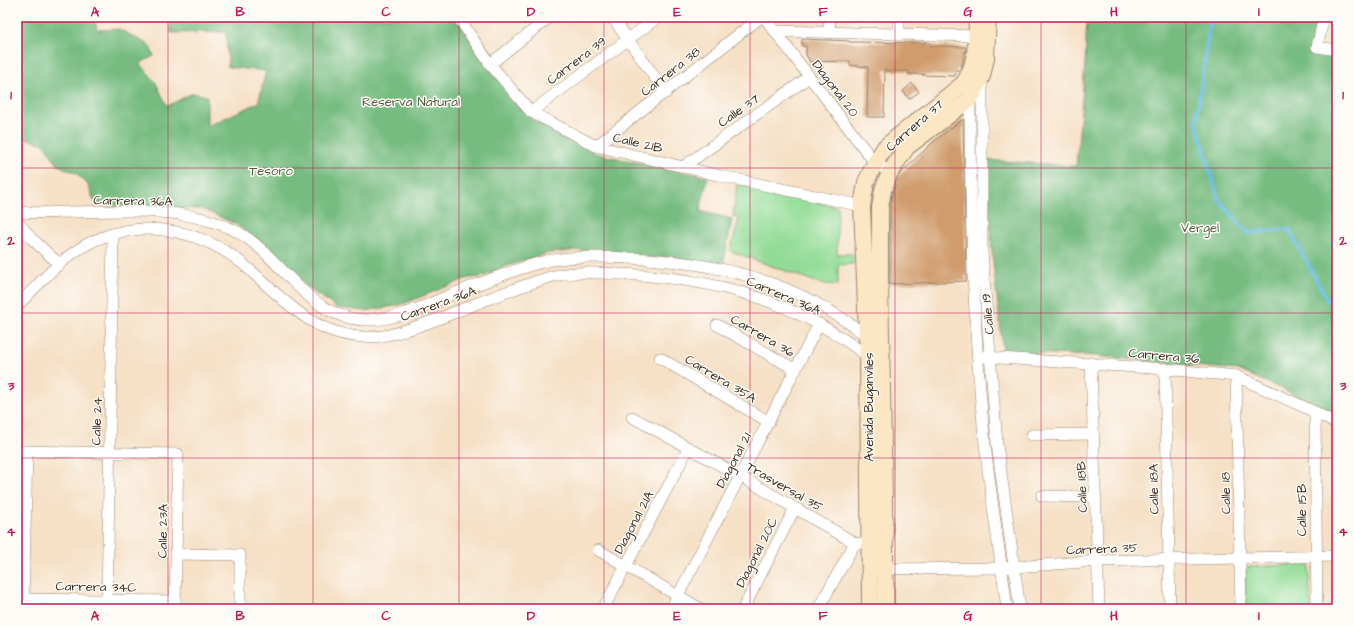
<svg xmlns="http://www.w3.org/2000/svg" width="1354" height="626" viewBox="0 0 1354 626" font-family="'Architects Daughter',sans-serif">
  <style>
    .green { fill: #93dc97; stroke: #67835a }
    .forest { fill: #76bc80; stroke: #58734f }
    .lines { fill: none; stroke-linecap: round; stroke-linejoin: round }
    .stream { stroke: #6bbee7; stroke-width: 3.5 }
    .building { fill: #d09c6d }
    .minor-casing { stroke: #988572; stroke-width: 12 }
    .secondary-casing { stroke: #988572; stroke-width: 18 }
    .minor { stroke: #fff; stroke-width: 11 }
    .secondary { stroke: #fce6c4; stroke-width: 16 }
    .grid { fill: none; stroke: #c2185b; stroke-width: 1; stroke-opacity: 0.55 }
    .labels { text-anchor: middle; stroke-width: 3; stroke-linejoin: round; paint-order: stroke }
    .street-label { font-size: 13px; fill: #3b2a1e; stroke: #fdfcf7 }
    .park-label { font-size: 13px; fill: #555f42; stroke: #fdfcf7 }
    .neatline { fill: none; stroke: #c2185b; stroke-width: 1.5 }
    .grid-label { font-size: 13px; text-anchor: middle; font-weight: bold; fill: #c2185b }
  </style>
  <rect width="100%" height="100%" fill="#fdfcf7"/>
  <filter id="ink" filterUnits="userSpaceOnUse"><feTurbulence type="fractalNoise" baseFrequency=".025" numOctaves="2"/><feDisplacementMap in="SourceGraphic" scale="8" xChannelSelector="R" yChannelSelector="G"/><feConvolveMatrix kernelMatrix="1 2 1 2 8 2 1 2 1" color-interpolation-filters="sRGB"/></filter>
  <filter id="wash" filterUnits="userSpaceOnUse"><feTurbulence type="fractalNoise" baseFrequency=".012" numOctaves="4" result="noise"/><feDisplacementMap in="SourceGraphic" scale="16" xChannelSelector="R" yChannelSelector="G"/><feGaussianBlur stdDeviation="0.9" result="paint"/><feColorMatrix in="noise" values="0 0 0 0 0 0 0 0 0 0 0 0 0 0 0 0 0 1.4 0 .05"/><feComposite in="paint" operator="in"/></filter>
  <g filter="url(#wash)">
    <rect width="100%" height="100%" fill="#f6e0c6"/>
    <g class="green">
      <path d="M 737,184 L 838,207 L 837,254 L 853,254 L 853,264 L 838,265 L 838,285 L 822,284 L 730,251 L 739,219 L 733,216 Z"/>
      <path d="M 1309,564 L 1311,609 L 1245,609 L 1245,567 Z"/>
    </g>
    <g class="forest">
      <path d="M 17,17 L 93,17 L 98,30 L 119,29 L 149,45 L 154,56 L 140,63 L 156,83 L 167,106 L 193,93 L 207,96 L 207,126 L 258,103 L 266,71 L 228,67 L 226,32 L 171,33 L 170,17 L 455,17 L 489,67 L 532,120 L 597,154 L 708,177 L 700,211 L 732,219 L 723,265 L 578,250 L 548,253 L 507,266 L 482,277 L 468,278 L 400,305 L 366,311 L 337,308 L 307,287 L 286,265 L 236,224 L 202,209 L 125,207 L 95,203 L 88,185 L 76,173 L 58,165 L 44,144 L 17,136 Z"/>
      <path d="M 1087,17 L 1321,17 L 1314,47 L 1337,53 L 1337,416 L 1312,402 L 1238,370 L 1096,356 L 1003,352 L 992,252 L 985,160 L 1076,166 L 1085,64 Z"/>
    </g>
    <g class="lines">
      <path class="stream" d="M 1210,17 L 1196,123 L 1218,199 L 1248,233 L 1289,229 L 1327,300 L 1337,303"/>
    </g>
    <g id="blocks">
      <g class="building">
        <path d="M 802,39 L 849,41 L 849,42 L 930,43 L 930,46 L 966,47 L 962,65 L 960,70 L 956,70 L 955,76 L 922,75 L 924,74 L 908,74 L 908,71 L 887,71 L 885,69 L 884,117 L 867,117 L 868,67 L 850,65 L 850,61 L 810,62 L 806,55 L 806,46 L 802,46 Z"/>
        <path d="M 912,83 L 919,92 L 909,99 L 903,91 Z"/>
        <path d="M 963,119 L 966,281 L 890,284 L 890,209 L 892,193 L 898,176 L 933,142 Z"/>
      </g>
    </g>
  </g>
  <g filter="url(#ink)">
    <use href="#blocks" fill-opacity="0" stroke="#988572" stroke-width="1"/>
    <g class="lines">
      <defs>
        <g id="minor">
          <path d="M 458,17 L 490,64 L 531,112 L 596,146 L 721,176 L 862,206"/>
          <path d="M 612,17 L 666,93"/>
          <path d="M 764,17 L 875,163 L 890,172"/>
          <path d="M 1324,17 L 1317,47 L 1337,50"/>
          <path d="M 775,31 L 977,36"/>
          <path d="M 829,33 L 830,17"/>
          <path d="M 899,35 L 899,17"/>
          <path d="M 490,64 L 550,17"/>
          <path d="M 982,80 L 982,252 L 997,444 L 1020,609"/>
          <path d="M 970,99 C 970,214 973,329 985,444 C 991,499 1000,554 1007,609"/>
          <path d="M 531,112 L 658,17"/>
          <path d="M 596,146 L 761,17"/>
          <path d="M 683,167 L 809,77"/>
          <path d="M 17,212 C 79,216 155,202 214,222 C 231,227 248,237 261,249 C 293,278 317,318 364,320 C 394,321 422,307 448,296 C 468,288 488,280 508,273 C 522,268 538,262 552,260 C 576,256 602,257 626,258 C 715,261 799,281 870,339"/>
          <path d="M 17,221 L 31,238 L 59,264"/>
          <path d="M 17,306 C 38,285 58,261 84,246 C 139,215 205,229 250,270 C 285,301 315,336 365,337 C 390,338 415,327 438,319 C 476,304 515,287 554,276 C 574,271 600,273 620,274 C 714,278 797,300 871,359"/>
          <path d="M 717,325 L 796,370"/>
          <path d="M 984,357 L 1165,369 L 1236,376 L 1315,412 L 1337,424"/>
          <path d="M 660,358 L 769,422"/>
          <path d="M 1091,363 L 1099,609"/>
          <path d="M 1165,369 L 1170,609"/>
          <path d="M 1236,376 L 1241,609"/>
          <path d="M 1315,412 L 1317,609"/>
          <path d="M 632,417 L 740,476 L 855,543 L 876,544"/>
          <path d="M 1032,435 L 1093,434"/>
          <path d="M 17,451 L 178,454 L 175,609"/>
          <path d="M 1042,496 L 1095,497"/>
          <path d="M 598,550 L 701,609"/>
          <path d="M 176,554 L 240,555 L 240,609"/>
          <path d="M 878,569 L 1002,568 L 1097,561 L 1337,556"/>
          <path d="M 17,599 L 175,601"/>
          <path d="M 23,609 L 27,451"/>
          <path d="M 107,609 L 113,234"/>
          <path d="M 603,609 L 688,449"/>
          <path d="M 671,609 L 819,324"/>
          <path d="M 743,609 L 795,508"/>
          <path d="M 818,609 L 855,543"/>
        </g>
        <g id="secondary">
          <path d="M 870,609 L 868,357 L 862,206 L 866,182 L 875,163 L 885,147 L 963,84 C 978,64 976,41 977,17"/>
          <path d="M 886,609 L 880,282 L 880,208 L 883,190 L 890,172 L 907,147 L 970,99 L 982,76 L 986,58 L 988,17"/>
        </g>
      </defs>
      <use href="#minor" class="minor-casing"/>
      <use href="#secondary" class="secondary-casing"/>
      <use href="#minor" class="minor"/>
      <use href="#secondary" class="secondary"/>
    </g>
  </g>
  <path class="grid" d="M 168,17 L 168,609M 313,17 L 313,609M 459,17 L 459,609M 604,17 L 604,609M 750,17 L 750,609M 895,17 L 895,609M 1041,17 L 1041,609M 1186,17 L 1186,609M 17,168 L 1337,168M 17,313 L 1337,313M 17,458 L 1337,458"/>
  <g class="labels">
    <g class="street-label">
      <text transform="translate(576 60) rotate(-37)" y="5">Carrera 39</text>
      <text transform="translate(670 71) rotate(-38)" y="5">Carrera 38</text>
      <text transform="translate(836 88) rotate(53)" y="5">Diagonal 20</text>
      <text transform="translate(738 110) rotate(-35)" y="5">Calle 37</text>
      <text transform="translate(914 125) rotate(-41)" y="5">Carrera 37</text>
      <text transform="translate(638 142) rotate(13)" y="5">Calle 21B</text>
      <text transform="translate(133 200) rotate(1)" y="5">Carrera 36A</text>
      <text transform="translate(784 295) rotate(23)" y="5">Carrera 36A</text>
      <text transform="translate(438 303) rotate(-20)" y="5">Carrera 36A</text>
      <text transform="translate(987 314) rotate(-95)" y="5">Calle 19</text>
      <text transform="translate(763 335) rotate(30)" y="5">Carrera 36</text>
      <text transform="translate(1164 355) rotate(5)" y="5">Carrera 36</text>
      <text transform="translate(721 378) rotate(31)" y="5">Carrera 35A</text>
      <text transform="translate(868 407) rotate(-90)" y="5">Avenida Buganviles</text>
      <text transform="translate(96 421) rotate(-88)" y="5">Calle 24</text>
      <text transform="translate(733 460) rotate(-62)" y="5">Diagonal 21</text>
      <text transform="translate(785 486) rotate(30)" y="5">Trasversal 35</text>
      <text transform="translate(1081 487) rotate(-92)" y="5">Calle 18B</text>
      <text transform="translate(1153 489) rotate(-91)" y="5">Calle 18A</text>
      <text transform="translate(1225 493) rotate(-91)" y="5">Calle 18</text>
      <text transform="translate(1301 510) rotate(-90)" y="5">Calle 15B</text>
      <text transform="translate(633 522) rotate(-62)" y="5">Diagonal 21A</text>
      <text transform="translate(162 531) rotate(-89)" y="5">Calle 23A</text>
      <text transform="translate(1102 548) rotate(-2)" y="5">Carrera 35</text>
      <text transform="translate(756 552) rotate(-63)" y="5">Diagonal 20C</text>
      <text transform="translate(96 586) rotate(1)" y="5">Carrera 34C</text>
    </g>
    <g class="park-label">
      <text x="411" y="106">Reserva Natural</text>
      <text x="271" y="175">Tesoro</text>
      <text x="1200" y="232">Vergel</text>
    </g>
  </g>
  <rect width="1354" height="626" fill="none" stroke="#fdfcf7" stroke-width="44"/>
  <rect x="22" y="22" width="1310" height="582" class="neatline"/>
  <g class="grid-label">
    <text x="95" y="16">A</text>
    <text x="240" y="16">B</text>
    <text x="386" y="16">C</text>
    <text x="531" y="16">D</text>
    <text x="677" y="16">E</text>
    <text x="823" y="16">F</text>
    <text x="968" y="16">G</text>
    <text x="1114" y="16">H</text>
    <text x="1259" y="16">I</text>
    <text x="11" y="99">1</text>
    <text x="1343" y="99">1</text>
    <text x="11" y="245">2</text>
    <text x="1343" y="245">2</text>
    <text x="11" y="390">3</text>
    <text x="1343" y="390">3</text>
    <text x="11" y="536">4</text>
    <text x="1343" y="536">4</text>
    <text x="95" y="620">A</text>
    <text x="240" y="620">B</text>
    <text x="386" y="620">C</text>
    <text x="531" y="620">D</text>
    <text x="677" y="620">E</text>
    <text x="823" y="620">F</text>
    <text x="968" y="620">G</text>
    <text x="1114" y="620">H</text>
    <text x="1259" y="620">I</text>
  </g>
</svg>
